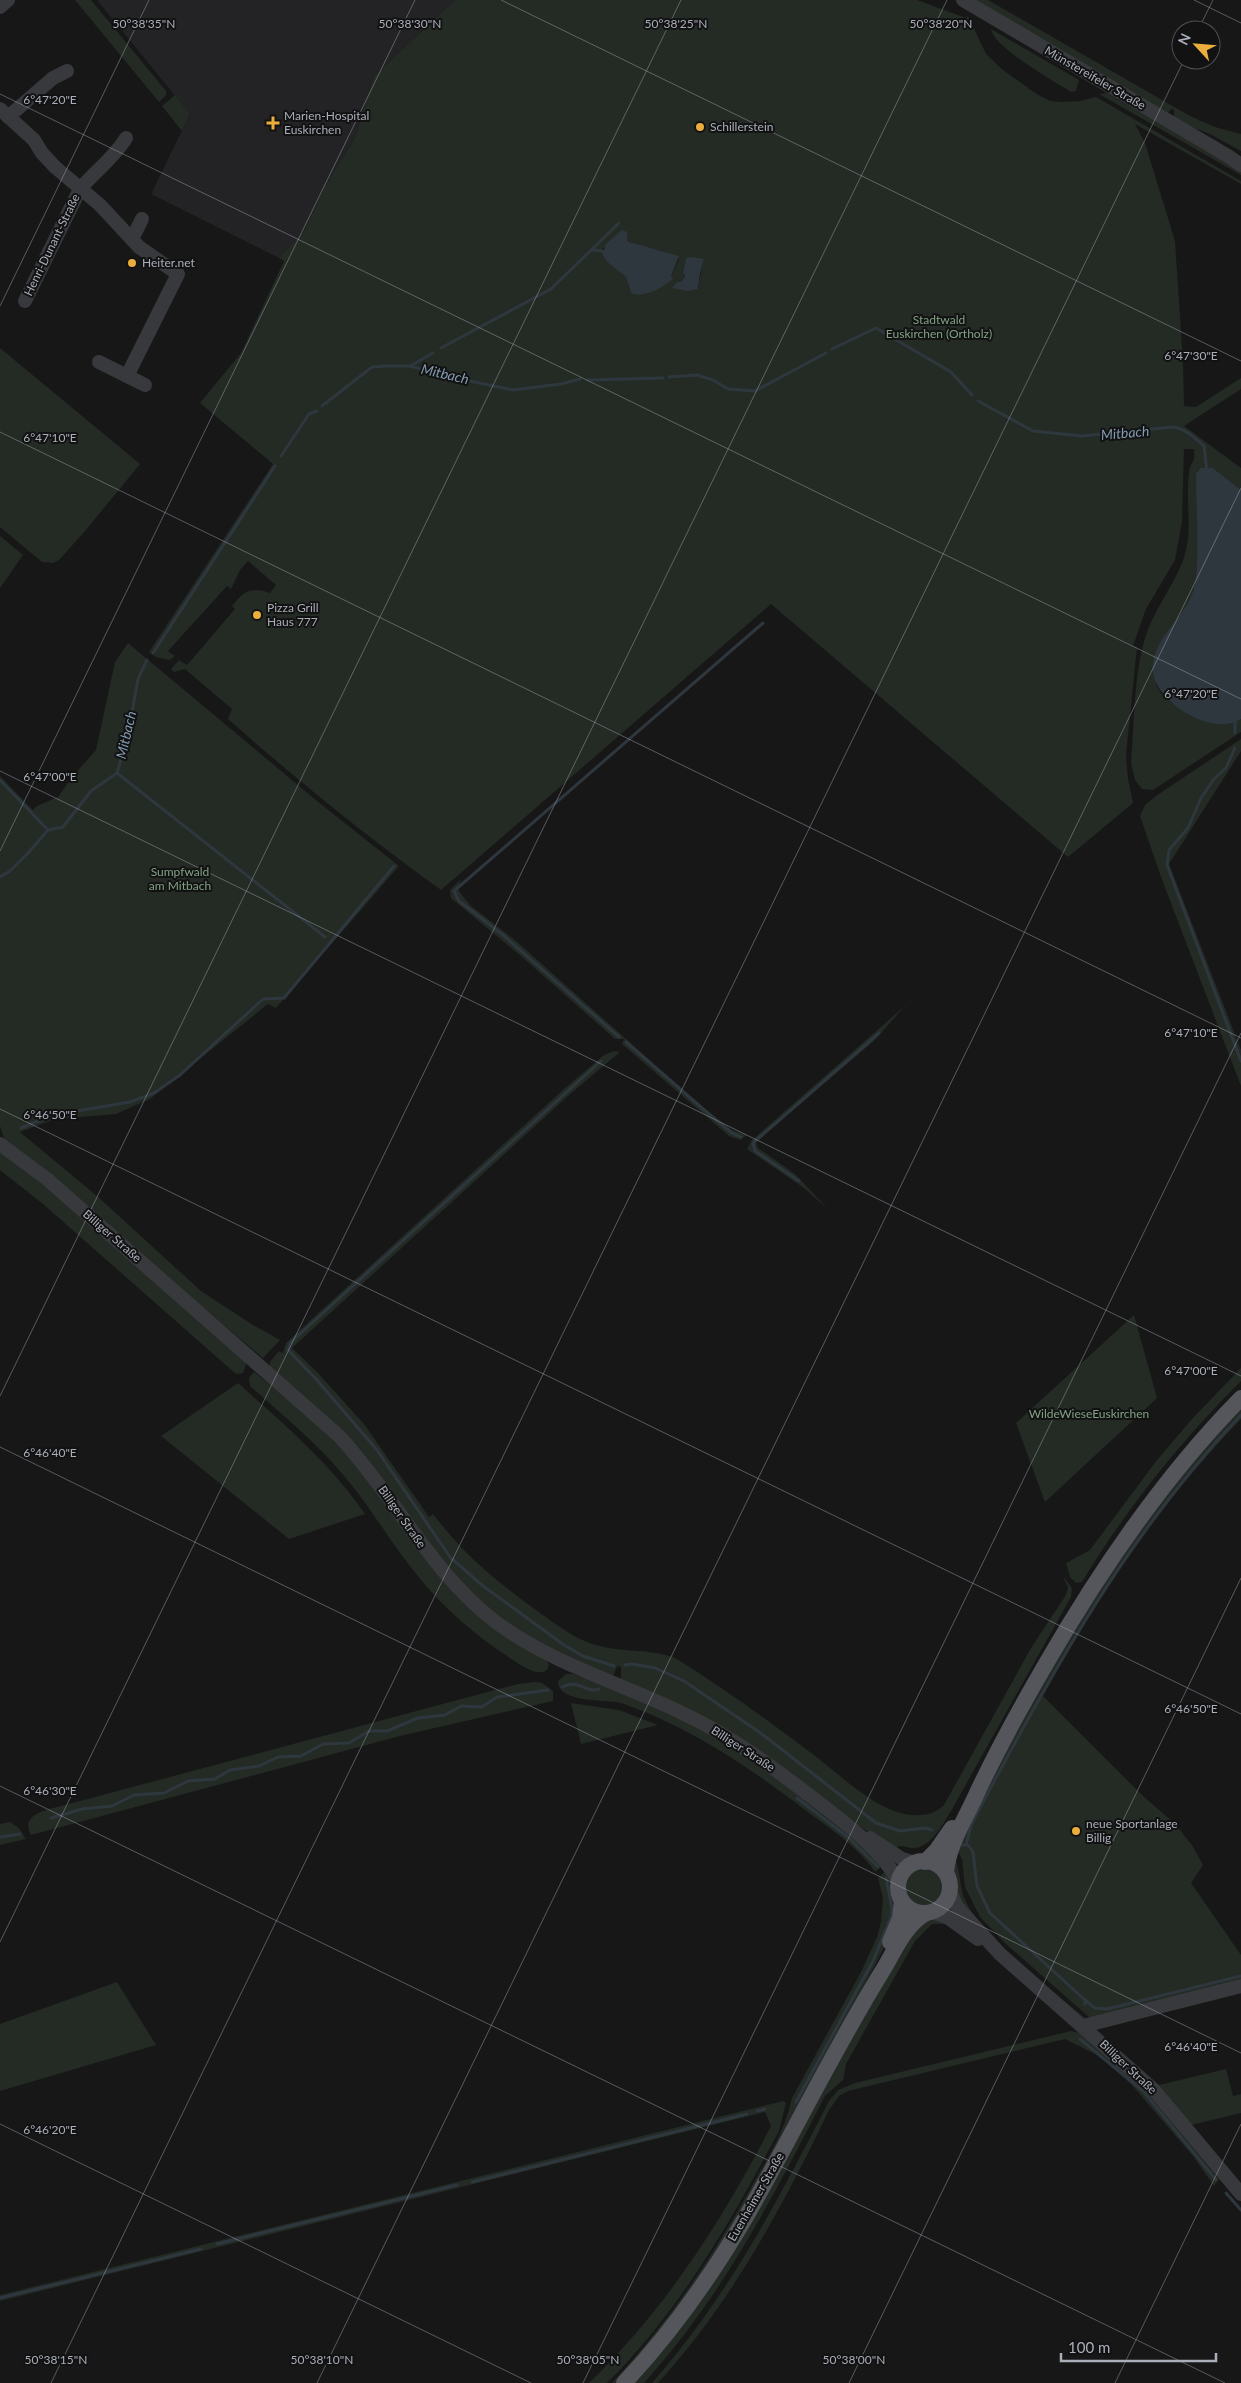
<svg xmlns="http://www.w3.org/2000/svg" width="1241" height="2383" viewBox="0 0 1241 2383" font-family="Lato,sans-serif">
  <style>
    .built { fill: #232325 }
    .green { fill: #232b24; fill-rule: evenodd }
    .water { fill: #2f373e }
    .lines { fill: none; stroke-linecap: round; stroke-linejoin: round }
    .stream { stroke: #2f373e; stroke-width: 3 }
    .minor { stroke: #38393d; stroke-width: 14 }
    .major { stroke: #54565c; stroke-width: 16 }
    .ticks { fill: none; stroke: #a9aeb8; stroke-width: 1; stroke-opacity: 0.45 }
    .poi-dot { fill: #ebae3c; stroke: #121213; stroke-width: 2 }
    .labels { text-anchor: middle; stroke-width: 4; stroke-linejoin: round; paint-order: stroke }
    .street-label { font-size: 12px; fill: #a9aeb8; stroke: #121213 }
    .poi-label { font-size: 12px; fill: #a9aeb8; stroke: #121213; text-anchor: start }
    .park-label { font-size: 12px; fill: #81a283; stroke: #121213 }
    .water-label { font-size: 14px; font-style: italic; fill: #829cb1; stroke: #121213 }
    .ticks-label { font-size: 12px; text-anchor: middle; fill: #a9aeb8; stroke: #121213; stroke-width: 4; stroke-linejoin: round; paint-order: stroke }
  </style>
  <rect width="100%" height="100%" fill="#171718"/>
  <path class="built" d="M 97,0 L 455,0 L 374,76 L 355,138 L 325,186 L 305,230 L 279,258 L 151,194 L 190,114 Z"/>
  <g class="green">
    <path d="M 75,0 L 91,0 L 166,91 L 166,95 L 159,102 Z"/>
    <path d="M 455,0 L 917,0 L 966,18 L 968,16 L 986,54 L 1003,70 L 1035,93 L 1050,101 L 1062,102 L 1080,101 L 1096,97 L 1241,181 L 1241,184 L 1135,124 L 1145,143 L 1175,241 L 1183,362 L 1184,406 L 1196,407 L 1241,378 L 1241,389 L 1184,426 L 1241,468 L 1241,490 L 1213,468 L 1197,471 L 1199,540 L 1194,591 L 1192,598 L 1157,651 C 1153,660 1154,677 1157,686 C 1164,705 1207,725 1227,724 C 1232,724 1236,721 1241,719 L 1241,732 L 1153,790 L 1142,789 L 1135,780 L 1131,763 C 1134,727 1134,679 1143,646 C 1150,615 1170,592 1182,563 C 1194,534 1185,504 1189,473 C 1190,462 1196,462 1194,449 L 1184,449 L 1182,522 L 1175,560 L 1146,609 L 1133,646 L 1137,647 L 1126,755 L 1128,779 L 1133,803 L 1068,857 L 771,604 L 441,890 C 367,837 296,779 228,719 L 232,709 L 185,669 L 174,672 L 171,669 L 179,660 L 187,665 L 235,609 L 232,606 C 243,591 252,586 270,593 L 276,585 L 248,561 L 240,570 L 231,589 L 227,586 L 168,651 L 175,656 L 170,660 L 156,657 L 149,652 L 273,464 L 200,403 L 241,353 L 284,261 L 279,258 L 305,230 L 325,186 L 355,138 L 374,76 ZM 627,240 C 642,251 664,247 679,259 L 671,276 L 672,278 L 645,294 L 631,293 L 626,277 L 607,262 L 602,254 L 603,248 ZM 686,258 L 702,266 L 698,289 L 673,288 L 677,282 L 681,282 L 685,275 L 683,272 Z"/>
    <path d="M 974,0 L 988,0 L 1190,116 L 1215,127 L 1241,134 L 1241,151 L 1210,134 L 1189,126 L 1174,118 L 1174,110 L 1171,109 L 1167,114 Z"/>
    <path d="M 991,29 L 1079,80 L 1076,91 L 1071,92 C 1054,81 993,47 991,29 Z"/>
    <path d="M 1106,93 L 1241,170 L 1241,175 L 1099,94 Z"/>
    <path d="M 175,95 L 190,114 L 182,131 L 162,106 Z"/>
    <path d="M 0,348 L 140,464 L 85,531 L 59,560 L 53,563 L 42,562 L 0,527 Z"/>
    <path d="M 0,536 L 23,555 L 0,588 Z"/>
    <path d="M 128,643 L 317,801 L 399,866 L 276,1008 L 268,1004 L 150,1099 L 116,1114 L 55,1119 L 20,1132 L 97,1196 L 201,1291 L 253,1325 L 280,1340 L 263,1358 L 5,1141 L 0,1126 L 0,776 L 33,810 L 37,806 L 58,797 L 73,776 L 96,750 L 115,662 Z"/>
    <path d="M 1241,739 L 1241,751 L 1169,864 L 1241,1050 L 1241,1086 L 1161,877 L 1140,816 L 1145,805 L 1156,796 Z"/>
    <path d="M 461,879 L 458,889 L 461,894 L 471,906 L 516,941 L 699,1104 L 732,1130 L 747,1135 L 740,1140 L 729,1136 L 622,1044 L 624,1039 L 615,1039 L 521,956 L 451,898 L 450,890 Z"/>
    <path d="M 939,976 L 903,1008 L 875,1040 L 756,1142 L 758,1148 L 795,1174 L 828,1209 L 804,1188 L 747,1149 L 752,1140 Z"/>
    <path d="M 614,1051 L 620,1052 L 569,1095 L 292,1348 L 318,1373 L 364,1424 L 429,1517 L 433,1514 C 466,1557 496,1581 540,1613 C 557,1625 575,1639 596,1645 C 622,1653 649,1648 675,1658 C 721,1686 766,1719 810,1752 C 837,1772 863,1799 894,1811 C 910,1817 932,1818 944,1805 L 1031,1648 L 1066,1595 L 1068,1588 L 1063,1576 L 1072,1588 L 1071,1597 L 951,1811 C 943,1824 932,1846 915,1848 C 910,1849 905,1846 899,1846 L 895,1850 L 847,1818 L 621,1680 L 621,1667 L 617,1666 L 613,1677 L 577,1663 L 514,1628 L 478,1600 L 270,1368 L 270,1362 L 279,1351 L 283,1353 L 286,1343 L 313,1318 L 564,1089 L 604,1055 Z"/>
    <path d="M 0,1152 L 35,1176 L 247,1362 L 243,1373 L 236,1374 L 43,1204 L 0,1170 Z"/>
    <path d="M 1134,1315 L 1157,1398 L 1045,1502 L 1016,1423 Z"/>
    <path d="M 1241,1368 L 1241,1381 C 1180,1442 1126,1509 1082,1582 L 1076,1583 L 1070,1577 L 1066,1563 L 1090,1550 L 1157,1460 L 1193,1418 Z"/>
    <path d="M 254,1372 L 311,1418 L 351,1457 L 419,1550 L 547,1661 L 549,1665 L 547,1670 C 537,1677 522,1666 513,1660 C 477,1637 444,1609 417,1575 C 389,1541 368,1502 338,1469 C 312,1439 280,1413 250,1386 L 249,1378 Z"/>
    <path d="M 238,1383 C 284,1424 330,1463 365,1514 L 289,1539 L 161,1436 Z"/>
    <path d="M 1241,1406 L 1241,1419 C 1162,1500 1098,1597 1043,1696 L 1142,1795 L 1174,1823 L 1192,1845 L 1203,1865 L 1191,1883 L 1241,1955 L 1241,1981 L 1090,2018 L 1006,1944 L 980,1917 L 965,1887 L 962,1859 L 958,1852 L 965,1826 L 1065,1644 L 1154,1507 Z"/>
    <path d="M 566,1674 L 573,1674 C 604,1686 636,1696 666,1711 C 745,1750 818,1804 883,1865 L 875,1872 C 860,1849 835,1832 813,1816 C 760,1775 707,1738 645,1712 C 636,1709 626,1704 617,1702 C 602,1700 557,1702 558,1681 Z"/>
    <path d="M 536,1682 L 542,1683 L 553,1691 L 553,1701 L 400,1736 L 31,1835 C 18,1812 53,1809 69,1804 L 450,1702 L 518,1684 Z"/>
    <path d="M 571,1703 L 619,1710 L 658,1725 L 581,1744 Z"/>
    <path d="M 10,1822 L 19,1828 L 26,1839 L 0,1845 L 0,1824 Z"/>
    <path d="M 955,1858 C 961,1872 959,1888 966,1902 C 985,1940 1052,1990 1086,2019 L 1082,2020 L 1001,1949 L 960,1905 L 951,1867 Z"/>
    <circle cx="924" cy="1887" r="20"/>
    <path d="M 887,1870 C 894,1883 898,1903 895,1918 C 893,1933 883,1949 876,1963 C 863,1987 850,2012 837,2036 C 771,2157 710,2282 615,2383 L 612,2383 C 669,2321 712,2258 753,2184 C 769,2156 785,2130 792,2098 L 862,1970 L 877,1937 L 881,1922 L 883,1898 L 878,1878 Z"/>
    <path d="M 933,1918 L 949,1924 L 932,1924 L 915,1941 L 846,2064 L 843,2080 L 825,2096 C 772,2199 722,2297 644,2383 L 632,2383 L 833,2069 L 915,1926 Z"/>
    <path d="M 117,1982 L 156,2045 L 0,2091 L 0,2024 Z"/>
    <path d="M 1071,2031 L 1083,2034 L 1142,2085 L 1219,2179 L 1214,2186 L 1193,2156 L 1131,2084 L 1099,2056 L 1065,2039 L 848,2091 L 839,2096 L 829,2110 C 782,2208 731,2303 658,2383 L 652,2383 C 729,2295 776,2204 829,2101 L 838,2090 L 855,2083 Z"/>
    <path d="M 1226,2069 L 1233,2096 L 1241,2094 L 1241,2113 L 1191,2125 L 1159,2085 Z"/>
    <path d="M 783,2101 L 786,2103 L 779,2131 C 731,2221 680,2311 607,2383 L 589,2383 C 665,2310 723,2219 771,2126 L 765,2112 L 0,2301 L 0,2295 Z"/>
  </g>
  <g class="water">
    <path d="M 622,230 L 627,232 L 627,240 L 629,242 L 679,256 L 671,276 L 673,278 C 666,287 642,299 631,293 L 626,277 L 607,262 L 602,254 L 606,244 Z"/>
    <path d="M 691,257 L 704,259 L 700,273 L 698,289 L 688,291 L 672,288 L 677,282 L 681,282 L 685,276 L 683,272 L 686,258 Z"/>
    <path d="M 1201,468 L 1213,468 L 1241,490 L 1241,719 C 1237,721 1232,724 1227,724 C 1198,727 1148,696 1153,663 C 1157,632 1191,614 1195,583 C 1200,546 1196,510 1196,473 Z"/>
  </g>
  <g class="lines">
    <g class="stream">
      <path d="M 592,250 L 602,251"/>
      <path d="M 441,348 L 551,289 L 619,223"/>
      <path d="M 832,349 L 876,328 L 951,372 L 972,395"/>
      <path d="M 410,366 L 433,353"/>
      <path d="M 669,377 L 697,375 L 713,380 L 728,389 L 755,391 L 826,353"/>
      <path d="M 588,380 L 663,378"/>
      <path d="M 978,401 L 1033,431 L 1082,436 L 1173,427 C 1186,429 1194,437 1204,446 L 1207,472"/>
      <path d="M 322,406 L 372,367 L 384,366 L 410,366 L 455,378 L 513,390 L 561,384 L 580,379"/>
      <path d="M 281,456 L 309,414 L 317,411"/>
      <path d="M 153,653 L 275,466"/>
      <path d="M 1235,719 L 1235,733"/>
      <path d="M 1235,748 L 1226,768 L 1214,779 L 1201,798 L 1188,828 L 1169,850 L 1167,865 L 1241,1061"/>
      <path d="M 117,773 L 325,937"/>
      <path d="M 0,780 L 48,830"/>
      <path d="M 0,877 L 10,871 L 29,852 L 48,830 L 63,827 L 91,791 L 117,773 L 128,735 L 138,679 L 147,660"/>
      <path d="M 619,1037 L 503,935 L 459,901 L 454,891 L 763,623"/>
      <path d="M 626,1042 L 717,1121 L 732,1133 L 741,1137"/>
      <path d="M 601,1061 L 291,1342 L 288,1350 L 316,1379 L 377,1450 L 450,1557 L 483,1586 L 564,1645 L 583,1656 L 614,1666"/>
      <path d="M 21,1128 L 53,1115 L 130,1102 L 154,1093 L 180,1075 L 263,999 L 284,998 L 394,866"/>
      <path d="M 799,1181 L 755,1151 L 753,1143 L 879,1033"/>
      <path d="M 625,1665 L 632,1664 L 655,1668 L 684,1681 L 762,1734 L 876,1823 L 900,1831 L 926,1828 L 932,1830"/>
      <path d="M 562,1687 C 578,1678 586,1694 599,1689"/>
      <path d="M 797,1798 L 849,1838 L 878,1867"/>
      <path d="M 51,1818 L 82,1809 L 112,1806 L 134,1795 L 164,1793 L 188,1781 L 215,1779 L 230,1770 L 259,1766 L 278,1757 L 301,1756 L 323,1744 L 349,1743 L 369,1731 L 387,1731 L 418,1718 L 445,1715 L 461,1706 L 482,1707 L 497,1697 L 548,1690"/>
      <path d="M 0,1837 L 20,1834"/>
      <path d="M 962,1845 L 968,1845 L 973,1852 L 977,1886 L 990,1913 L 1085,2000 L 1085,2004"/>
      <path d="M 966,1845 L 971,1825 L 981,1806 C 1057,1664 1128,1533 1241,1415"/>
      <path d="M 1085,2000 L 1095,2008 L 1107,2009 L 1241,1976"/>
      <path d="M 1080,2039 L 1143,2091 L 1216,2180"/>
      <path d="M 796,2102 L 873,1961 L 891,1917 L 892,1909 L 886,1878"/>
      <path d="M 757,2111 L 765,2109"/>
      <path d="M 472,2182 L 747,2114"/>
      <path d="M 1226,2193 L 1241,2210"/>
      <path d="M 217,2244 L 457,2185"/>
      <path d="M 0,2298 L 201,2249"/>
    </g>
    <g class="minor">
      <path d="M 963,0 L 1228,156 L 1241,165"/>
      <path d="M 0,7 L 8,0"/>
      <path d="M 0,109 L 34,140 L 42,153 L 55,167 L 100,205 L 139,247 L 178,274 L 127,376"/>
      <path d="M 8,117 L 53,78 L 67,71"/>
      <path d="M 132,239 L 142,219"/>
      <path d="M 25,301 L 80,189 C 95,171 114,158 126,138"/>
      <path d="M 99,362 L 145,385"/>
      <path d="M 0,1144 L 47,1179 L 339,1436 C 395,1496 430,1572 497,1623 C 553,1664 618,1682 680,1712 C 732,1736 777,1770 822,1805 C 848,1825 883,1852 899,1882"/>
      <path d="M 870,1838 L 902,1859 L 915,1863"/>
      <path d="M 950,1891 L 957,1907 L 1000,1954 L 1154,2090 L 1241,2194"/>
      <path d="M 932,1912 L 947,1917 L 978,1939"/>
      <path d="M 1083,2026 L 1241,1986"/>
    </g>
    <g class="major">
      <circle cx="924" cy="1887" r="26"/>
      <path d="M 925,1862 L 936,1851 L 952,1828"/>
      <path d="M 946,1873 C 948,1845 966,1818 977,1793 C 998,1748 1022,1705 1047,1662 C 1102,1567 1164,1476 1241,1398"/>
      <path d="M 890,1942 L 900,1918 L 902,1901"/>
      <path d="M 624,2383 C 672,2332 712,2275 747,2215 C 793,2134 834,2049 883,1970 C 895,1950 905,1925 926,1913"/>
    </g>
  </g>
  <path class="ticks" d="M 501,0 L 1241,361M 1194,0 L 1241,23M 1198,30 L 1213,0M 0,94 L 1241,699M 0,306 L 149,0M 0,432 L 1241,1038M 0,771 L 1241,1376M 0,851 L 415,0M 0,1109 L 1241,1714M 0,1396 L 681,0M 0,1447 L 1241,2053M 0,1786 L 1225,2383M 0,1942 L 947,0M 0,2124 L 531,2383M 51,2383 L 1184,60M 317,2383 L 1241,488M 583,2383 L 1241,1033M 849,2383 L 1241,1578M 1115,2383 L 1241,2124"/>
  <g class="poi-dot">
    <path d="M270.5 115.5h5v5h5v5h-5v5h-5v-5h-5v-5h5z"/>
    <circle cx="700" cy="127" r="5"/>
    <circle cx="132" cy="263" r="5"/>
    <circle cx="257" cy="615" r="5"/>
    <circle cx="1076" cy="1831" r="5"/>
  </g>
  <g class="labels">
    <g class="street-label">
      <text transform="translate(1095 78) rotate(30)" y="4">Münstereifeler Straße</text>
      <text transform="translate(52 245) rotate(-64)" y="4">Henri-Dunant-Straße</text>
      <text transform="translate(112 1236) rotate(41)" y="4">Billiger Straße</text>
      <text transform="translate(402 1517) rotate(55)" y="4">Billiger Straße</text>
      <text transform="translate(743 1749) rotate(33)" y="4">Billiger Straße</text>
      <text transform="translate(1128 2067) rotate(43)" y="4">Billiger Straße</text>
      <text transform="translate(756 2197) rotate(-60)" y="4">Euenheimer Straße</text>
    </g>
    <g class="poi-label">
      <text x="284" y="120">Marien-Hospital<tspan x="284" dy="14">Euskirchen</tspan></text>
      <text x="710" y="131">Schillerstein</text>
      <text x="142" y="267">Heiter.net</text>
      <text x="267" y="612">Pizza Grill<tspan x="267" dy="14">Haus 777</tspan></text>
      <text x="1086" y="1828">neue Sportanlage<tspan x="1086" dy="14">Billig</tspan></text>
    </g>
    <g class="park-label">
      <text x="939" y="324">Stadtwald<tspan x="939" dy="14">Euskirchen (Ortholz)</tspan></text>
      <text x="180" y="876">Sumpfwald<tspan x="180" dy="14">am Mitbach</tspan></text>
      <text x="1089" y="1418">WildeWieseEuskirchen</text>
    </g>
    <g class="water-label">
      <text transform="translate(445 374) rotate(13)" y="5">Mitbach</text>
      <text transform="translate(1125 433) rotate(-5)" y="5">Mitbach</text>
      <text transform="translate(126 735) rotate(-77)" y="5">Mitbach</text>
    </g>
  </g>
  <g class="ticks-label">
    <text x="144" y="28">50°38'35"N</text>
    <text x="410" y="28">50°38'30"N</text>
    <text x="941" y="28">50°38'20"N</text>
    <text x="676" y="28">50°38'25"N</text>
    <text x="50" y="104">6°47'20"E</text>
    <text x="1191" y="360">6°47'30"E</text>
    <text x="50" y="442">6°47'10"E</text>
    <text x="1191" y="698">6°47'20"E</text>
    <text x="50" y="781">6°47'00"E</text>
    <text x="1191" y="1037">6°47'10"E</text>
    <text x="50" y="1119">6°46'50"E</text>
    <text x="1191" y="1375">6°47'00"E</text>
    <text x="50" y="1457">6°46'40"E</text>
    <text x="1191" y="1713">6°46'50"E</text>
    <text x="50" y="1795">6°46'30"E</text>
    <text x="1191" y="2051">6°46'40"E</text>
    <text x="50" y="2134">6°46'20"E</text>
    <text x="56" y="2364">50°38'15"N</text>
    <text x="322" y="2364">50°38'10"N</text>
    <text x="588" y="2364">50°38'05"N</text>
    <text x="854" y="2364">50°38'00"N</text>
  </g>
  <g transform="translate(1196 45) rotate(296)"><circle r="24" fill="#121213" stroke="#4e5055"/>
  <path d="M0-4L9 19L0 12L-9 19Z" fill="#ebae3c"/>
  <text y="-8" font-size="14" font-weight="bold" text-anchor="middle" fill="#a9aeb8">N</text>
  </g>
  <path d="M1061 2353v8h155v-8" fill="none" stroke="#a9aeb8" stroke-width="2.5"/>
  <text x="1068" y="2353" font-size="15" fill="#a9aeb8" stroke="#121213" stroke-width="4" paint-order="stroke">100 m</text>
</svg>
